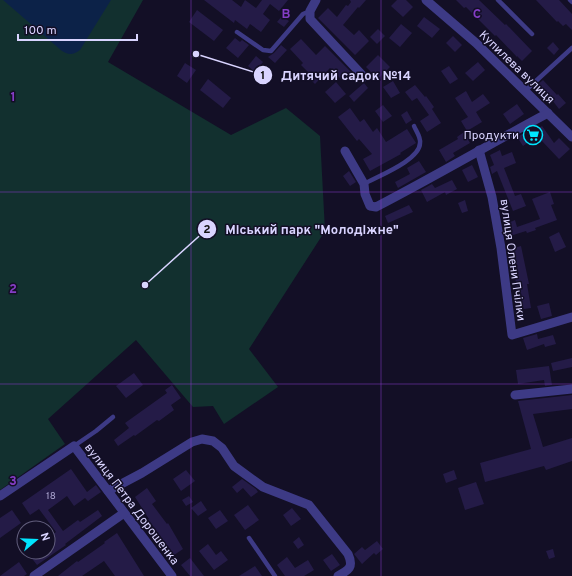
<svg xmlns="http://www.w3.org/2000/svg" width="572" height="576" viewBox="0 0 572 576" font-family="Overpass,sans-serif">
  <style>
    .green { fill: #12302f }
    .water { fill: #0c2248 }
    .building { fill: #241b47 }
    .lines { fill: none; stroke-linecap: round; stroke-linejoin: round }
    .service { stroke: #3d3a85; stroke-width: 4.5 }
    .minor { stroke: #3d3a85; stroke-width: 9 }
    .grid { fill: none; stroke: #843dc5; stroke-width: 1; stroke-opacity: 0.55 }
    .labels { text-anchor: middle; stroke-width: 3; stroke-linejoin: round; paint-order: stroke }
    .number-label { font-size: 10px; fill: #aca6d1 }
    .street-label { font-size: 12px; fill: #d9d4ff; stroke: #130f26 }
    .poi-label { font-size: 12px; fill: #d9d4ff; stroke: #130f26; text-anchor: end }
    .grid-label { font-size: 13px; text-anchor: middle; font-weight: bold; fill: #843dc5; stroke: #130f26; stroke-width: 3; stroke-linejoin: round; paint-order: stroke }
    .leader { fill: none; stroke: #d9d4ff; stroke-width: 1.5 }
    .callout-dot { fill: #d9d4ff; stroke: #130f26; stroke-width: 1.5 }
    .mark-label { font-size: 12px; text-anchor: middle; font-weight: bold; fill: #111 }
    .callout-label { font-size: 13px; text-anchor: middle; font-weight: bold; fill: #d9d4ff; stroke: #130f26; stroke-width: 3; stroke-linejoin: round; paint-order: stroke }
  </style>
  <rect width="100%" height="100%" fill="#130f26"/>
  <path class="green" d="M 0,0 L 143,0 L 108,62 L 231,135 L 286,108 L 320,136 L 325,231 L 249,349 L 278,387 L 224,424 L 213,406 L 193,407 L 136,340 L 48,419 L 65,444 L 0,490 Z"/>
  <path class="water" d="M 3,0 L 111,0 L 80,50 C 73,55 69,55 62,51 Z"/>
  <g class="building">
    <path d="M 204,0 L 232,0 L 241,7 L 245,0 L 256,8 L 262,0 L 288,0 L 279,11 L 270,4 L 263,14 L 270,20 L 261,32 L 250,24 L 247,29 L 235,20 L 234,23 Z"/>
    <path d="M 350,0 L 366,0 L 359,8 L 358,7 L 343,25 L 354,35 L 359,30 L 369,41 L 355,55 L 318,18 L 328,8 L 337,17 L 346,5 L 348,6 L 351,2 Z"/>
    <path d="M 397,0 L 406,0 L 413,7 L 403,17 L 391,6 Z"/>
    <path d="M 456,0 L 479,0 L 505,25 L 506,24 L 532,51 L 522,61 L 517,56 L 517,57 L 496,35 L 495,36 L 466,7 L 464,8 Z"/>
    <path d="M 536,0 L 559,0 L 572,14 L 572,30 L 566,24 L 563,26 L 558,21 L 557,22 Z"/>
    <path d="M 197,10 L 223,30 L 214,41 L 189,22 Z"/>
    <path d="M 282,16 L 289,21 L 284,27 L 277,22 Z"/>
    <path d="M 424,17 L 440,29 L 432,38 L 417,26 Z"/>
    <path d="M 401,24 L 412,33 L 400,47 L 389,38 Z"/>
    <path d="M 378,29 L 385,36 L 377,44 L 370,37 Z"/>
    <path d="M 453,36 L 462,45 L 455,52 L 446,43 Z"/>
    <path d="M 235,38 L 240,42 L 242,40 L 249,45 L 238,58 L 226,48 Z"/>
    <path d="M 301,39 L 316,55 L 325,46 L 351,72 L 342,80 L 330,68 L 315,84 L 307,76 L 309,73 L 301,65 L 303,63 L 290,49 Z"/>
    <path d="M 553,42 L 559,49 L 554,55 L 547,48 Z"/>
    <path d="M 281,45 L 287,50 L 275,63 L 268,57 L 274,53 Z"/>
    <path d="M 378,55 L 390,67 L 378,79 L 366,67 Z"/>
    <path d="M 256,56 L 263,62 L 255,72 L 248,66 Z"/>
    <path d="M 478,62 L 485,70 L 473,81 L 465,73 Z"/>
    <path d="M 185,63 L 196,70 L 187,83 L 177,76 Z"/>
    <path d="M 449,66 L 458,79 L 450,84 L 441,71 Z"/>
    <path d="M 208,79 L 231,98 L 223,108 L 200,90 Z"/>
    <path d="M 543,80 L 557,95 L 558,94 L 566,103 L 559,109 L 549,96 L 547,98 L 535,87 Z"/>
    <path d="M 393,81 L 400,93 L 391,98 L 383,87 Z"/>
    <path d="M 336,82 L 346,94 L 335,103 L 325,92 Z"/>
    <path d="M 364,83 L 368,88 L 354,102 L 349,96 Z"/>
    <path d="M 415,85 L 425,97 L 426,96 L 434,107 L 432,109 L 441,123 L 427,132 L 420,121 L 429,115 L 417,98 L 412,101 L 405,92 Z"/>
    <path d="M 466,91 L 472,102 L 483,94 L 490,103 L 476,112 L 482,122 L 467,131 L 461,121 L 468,117 L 455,98 Z"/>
    <path d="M 517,104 L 524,114 L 510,124 L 503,114 Z"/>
    <path d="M 383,105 L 392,116 L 383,122 L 375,111 Z"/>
    <path d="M 350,108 L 360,122 L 364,119 L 373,132 L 377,128 L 386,142 L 407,129 L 416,143 L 400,153 L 401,154 L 370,171 L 363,159 L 372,154 L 359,139 L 357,141 L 338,117 Z"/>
    <path d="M 407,111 L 412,120 L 406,124 L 401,115 Z"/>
    <path d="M 542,126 L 554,143 L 559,138 L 570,149 L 559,159 L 542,141 L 540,143 L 533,133 Z"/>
    <path d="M 528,131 L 533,139 L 523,146 L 517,137 Z"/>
    <path d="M 464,132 L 470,143 L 453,153 L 455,156 L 446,162 L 439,150 L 458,139 L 457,137 Z"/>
    <path d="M 500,150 L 502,156 L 512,152 L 516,163 L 504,168 L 515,196 L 521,194 L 526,206 L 513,211 L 497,171 L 492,174 L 490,167 L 494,165 L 490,155 Z"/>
    <path d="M 419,161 L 426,172 L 398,188 L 395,182 L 410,174 L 407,168 Z"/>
    <path d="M 472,165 L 478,177 L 468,182 L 462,170 Z"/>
    <path d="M 349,171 L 356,182 L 350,186 L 343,176 Z"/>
    <path d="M 452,180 L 457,189 L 446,195 L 445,192 L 427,202 L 421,190 L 432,184 L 435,188 Z"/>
    <path d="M 550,192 L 554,204 L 551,205 L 557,220 L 535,228 L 536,230 L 527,233 L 526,231 L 510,236 L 506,224 L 515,220 L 517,227 L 540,219 L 532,199 Z"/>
    <path d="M 465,200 L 468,211 L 462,213 L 458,203 Z"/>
    <path d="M 409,205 L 413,212 L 388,223 L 385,216 Z"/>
    <path d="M 559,232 L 566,247 L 555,252 L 549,237 Z"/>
    <path d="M 521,246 L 529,284 L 527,284 L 531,308 L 518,310 L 516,295 L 518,294 L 514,272 L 516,271 L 510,249 Z"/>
    <path d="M 549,303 L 552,316 L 541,319 L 537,306 Z"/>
    <path d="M 537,334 L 538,339 L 553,335 L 556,344 L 545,347 L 544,344 L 527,350 L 523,338 Z"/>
    <path d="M 572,358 L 572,367 L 553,371 L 551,363 Z"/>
    <path d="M 549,366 L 552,385 L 545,386 L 544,380 L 518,384 L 516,370 Z"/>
    <path d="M 134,373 L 143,385 L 126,398 L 116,386 Z"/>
    <path d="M 172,385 L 181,398 L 171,405 L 174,410 L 159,421 L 157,420 L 135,436 L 134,435 L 118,446 L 114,440 L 129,428 L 125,423 L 167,393 L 165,390 Z"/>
    <path d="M 572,395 L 572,409 L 533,414 L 543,447 L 572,438 L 572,461 L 546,470 L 544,466 L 485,482 L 480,463 L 531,449 L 518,401 Z"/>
    <path d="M 71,469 L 87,492 L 96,485 L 101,492 L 88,501 L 85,498 L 74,506 L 67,496 L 48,510 L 63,531 L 78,520 L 80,522 L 98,510 L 102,516 L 65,544 L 66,545 L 37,565 L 27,552 L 48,552 L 48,538 L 56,532 L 39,509 L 30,515 L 22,503 Z"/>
    <path d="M 186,470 L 195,481 L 181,491 L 173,479 Z"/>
    <path d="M 454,470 L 457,479 L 446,483 L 443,474 Z"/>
    <path d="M 242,479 L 256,489 L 258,492 L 251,497 L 243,488 L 237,493 L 232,487 Z"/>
    <path d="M 476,482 L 484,504 L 465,510 L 458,488 Z"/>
    <path d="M 147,488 L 156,501 L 152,504 L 167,524 L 168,523 L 183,549 L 174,555 L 148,519 L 149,519 L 135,497 Z"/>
    <path d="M 189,496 L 193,502 L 186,506 L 182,500 Z"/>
    <path d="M 201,501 L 207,510 L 198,516 L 191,508 Z"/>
    <path d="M 248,505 L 259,520 L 245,530 L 234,515 Z"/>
    <path d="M 292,508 L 301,519 L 291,526 L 283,515 Z"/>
    <path d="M 12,510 L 21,523 L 0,538 L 0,518 Z"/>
    <path d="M 220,510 L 228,521 L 216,529 L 208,518 Z"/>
    <path d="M 117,533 L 144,576 L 115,576 L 104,561 L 82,576 L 58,576 L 77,561 L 78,562 L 105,543 L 104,542 Z"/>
    <path d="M 299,537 L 304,545 L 298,549 L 293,542 Z"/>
    <path d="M 377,541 L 383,549 L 376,555 L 374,553 L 362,564 L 354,554 L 362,547 L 365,550 Z"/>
    <path d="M 208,544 L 216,555 L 221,551 L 228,560 L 214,570 L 199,551 Z"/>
    <path d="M 553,549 L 555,557 L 549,559 L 546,551 Z"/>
    <path d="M 332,554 L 340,565 L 331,571 L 323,560 Z"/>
    <path d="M 287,557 L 295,568 L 308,560 L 314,570 L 304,576 L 285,576 L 277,565 Z"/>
    <path d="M 190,558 L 204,576 L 190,576 L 181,565 Z"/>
    <path d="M 19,562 L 27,574 L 24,576 L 0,576 Z"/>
    <path d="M 255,566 L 262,576 L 239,576 Z"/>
  </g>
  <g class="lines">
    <g class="service">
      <path d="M 498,0 L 532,34"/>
      <path d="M 570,0 L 572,2"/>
      <path d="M 237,32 L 263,50 L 271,51 L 303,14 L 310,11"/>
      <path d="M 525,91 L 572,48"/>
      <path d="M 364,184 C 378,176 420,160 420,143 C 421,137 416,131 414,126"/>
      <path d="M 74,446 L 96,431 L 113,417"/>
      <path d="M 249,538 L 275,576"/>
    </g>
    <g class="minor">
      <path d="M 316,0 L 310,11 L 310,19 L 364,77"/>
      <path d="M 426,0 L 476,43 L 572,137"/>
      <path d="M 479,150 L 492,197 L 501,248 L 512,335 L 572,317"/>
      <path d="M 345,151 L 364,184 L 365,194 L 370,206 L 376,207 C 434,177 490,144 548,113"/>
      <path d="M 515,395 L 572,389"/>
      <path d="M 108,491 L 142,473 L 192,442 L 202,439 L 213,441 L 222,448 L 234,466 L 263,487 L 309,505 L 348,554 C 354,567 349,570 338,576"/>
      <path d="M 0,496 L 74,446 L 172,576"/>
      <path d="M 34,576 L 124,513"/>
    </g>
  </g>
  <path class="grid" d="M 191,0 L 191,576M 381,0 L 381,576M 0,192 L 572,192M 0,384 L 572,384"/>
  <defs>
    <symbol id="supermarket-ring" viewBox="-11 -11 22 22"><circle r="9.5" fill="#130f26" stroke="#00e5ff" stroke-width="1.5"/><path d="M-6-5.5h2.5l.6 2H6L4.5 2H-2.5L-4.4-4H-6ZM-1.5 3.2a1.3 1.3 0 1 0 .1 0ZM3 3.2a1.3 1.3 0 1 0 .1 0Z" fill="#00e5ff"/></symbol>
  </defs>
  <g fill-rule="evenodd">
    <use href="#supermarket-ring" x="522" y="124" width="22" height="22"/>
  </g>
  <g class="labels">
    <g class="number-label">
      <text x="51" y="499">18</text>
    </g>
    <g class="street-label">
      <text transform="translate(517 67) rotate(44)" y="4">Купилева вулиця</text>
      <text transform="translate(513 260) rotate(82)" y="4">вулиця Олени Пчілки</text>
      <text transform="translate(132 504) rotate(53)" y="4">вулиця Петра Дорошенка</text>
    </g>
    <g class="poi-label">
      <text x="519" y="139">Продукти</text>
    </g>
  </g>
  <g class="grid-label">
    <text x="286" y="18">B</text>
    <text x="477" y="18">C</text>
    <text x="13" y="101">1</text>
    <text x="13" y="293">2</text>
    <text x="13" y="485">3</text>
  </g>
  <path class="leader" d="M196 54L263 75M145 285L207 229"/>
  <g class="callout-dot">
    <circle cx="196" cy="54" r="4"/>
    <circle cx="145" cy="285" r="4"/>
    <circle cx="263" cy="75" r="10"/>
    <circle cx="207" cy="229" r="10"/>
  </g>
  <g class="mark-label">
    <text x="263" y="79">1</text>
    <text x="207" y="233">2</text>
  </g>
  <g class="callout-label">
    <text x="346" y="80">Дитячий садок №14</text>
    <text x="312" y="234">Міський парк "Молодіжне"</text>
  </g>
  <g transform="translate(36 540) rotate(71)"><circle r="19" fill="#130f26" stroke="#625e7d"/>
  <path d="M0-3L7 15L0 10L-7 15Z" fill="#00e5ff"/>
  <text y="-6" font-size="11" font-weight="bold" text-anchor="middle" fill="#d9d4ff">N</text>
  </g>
  <path d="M18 34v6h119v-6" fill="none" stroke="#d9d4ff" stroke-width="2"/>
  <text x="24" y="34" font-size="12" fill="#d9d4ff" stroke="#130f26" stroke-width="3" paint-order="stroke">100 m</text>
</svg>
